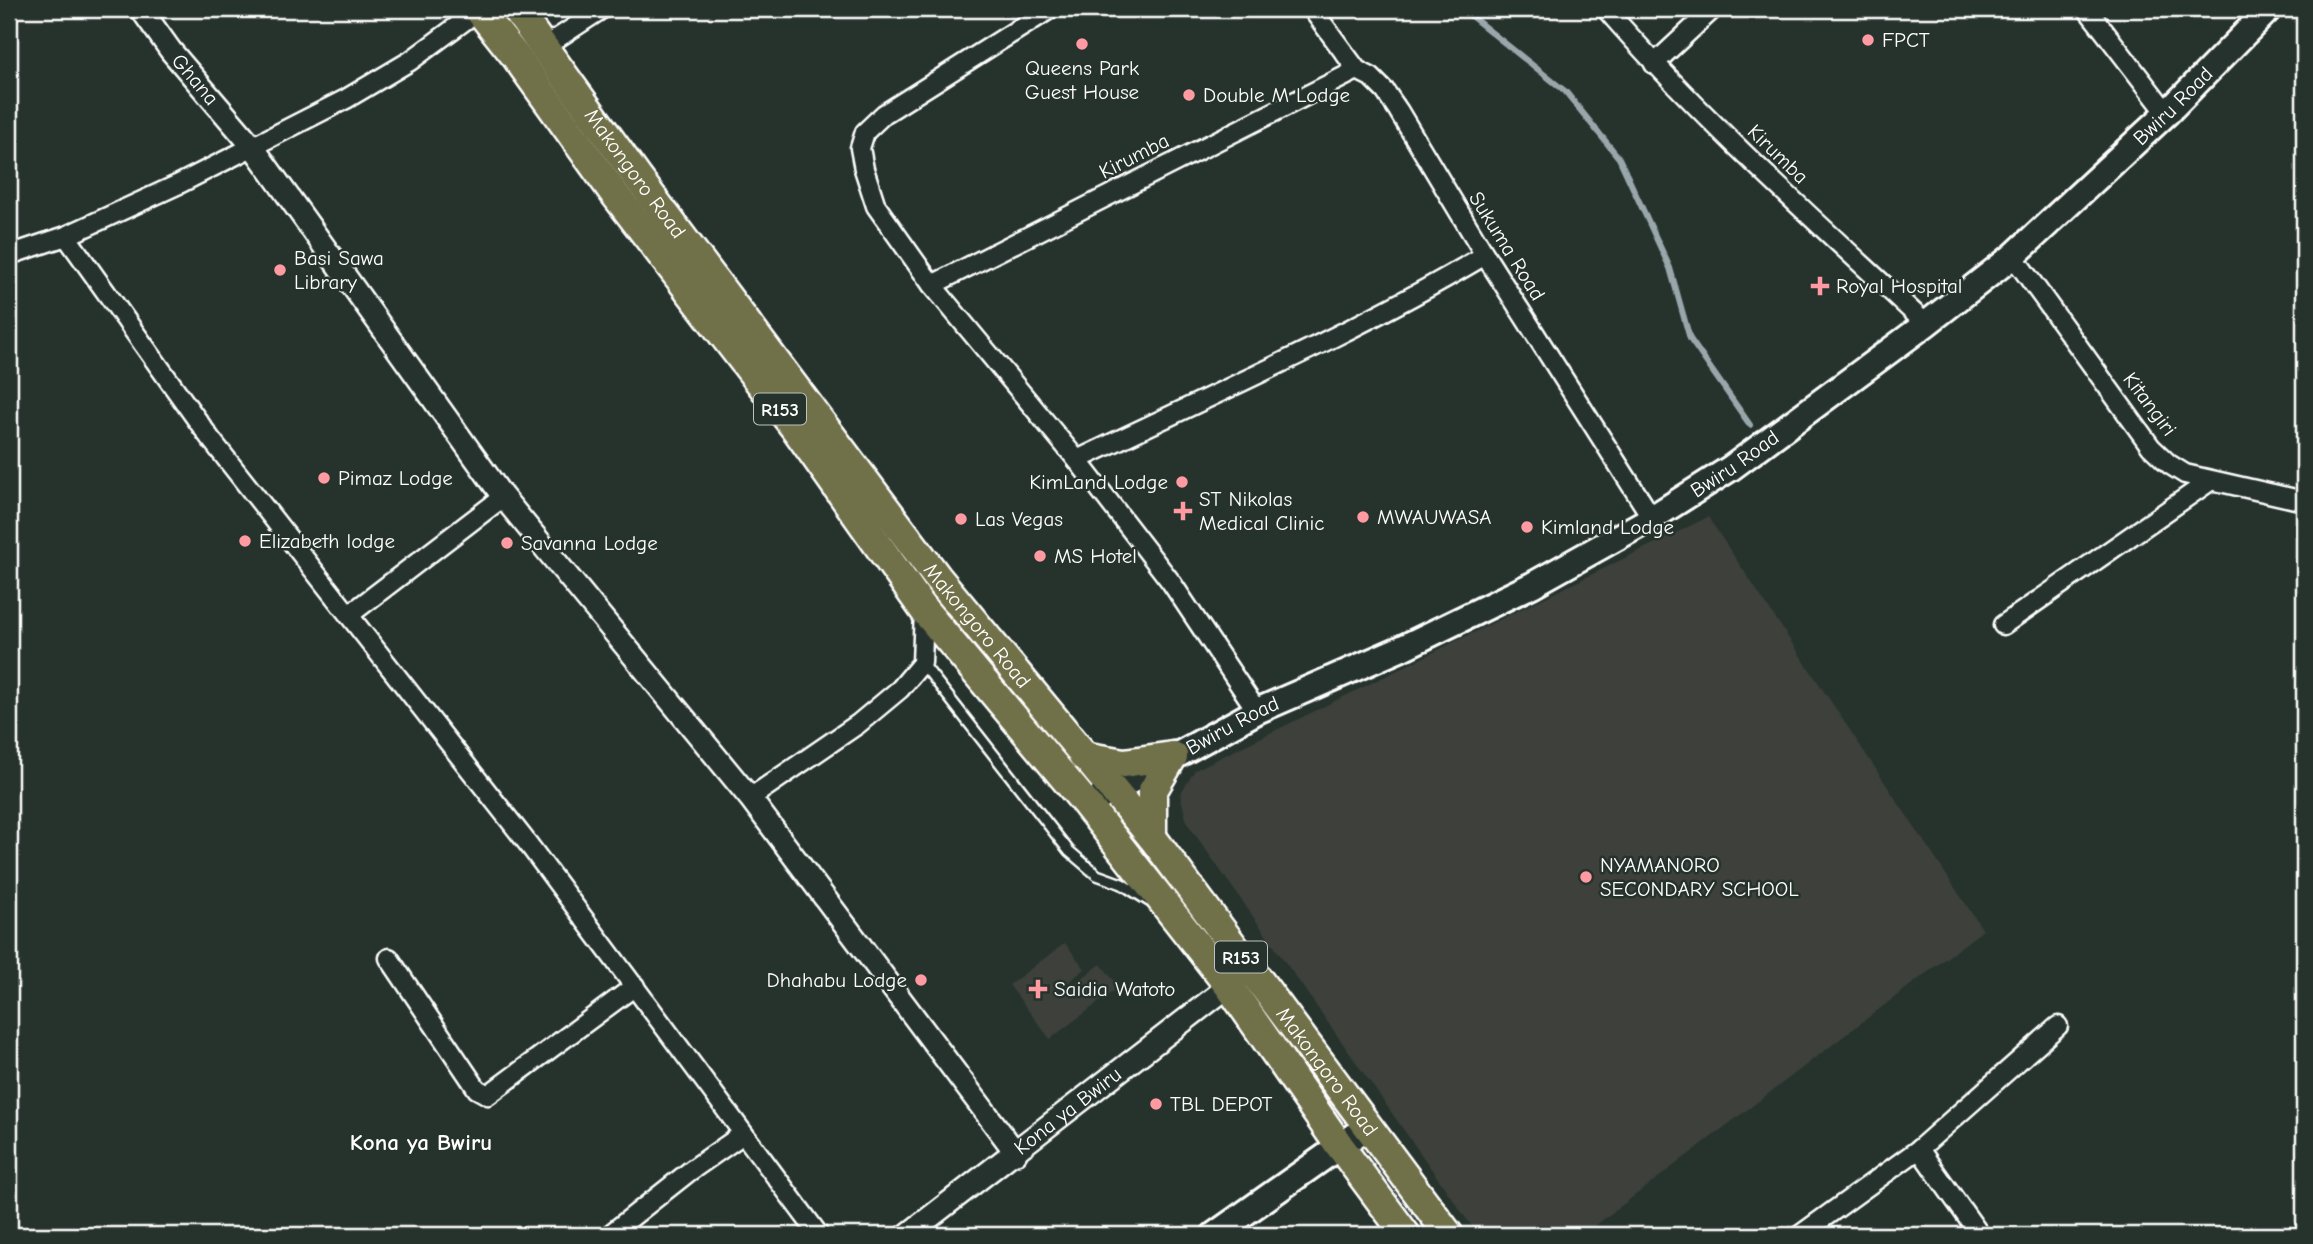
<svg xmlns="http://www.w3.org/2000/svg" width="2313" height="1244" viewBox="0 0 2313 1244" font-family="'Comic Neue',sans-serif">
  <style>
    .built { fill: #3c413b }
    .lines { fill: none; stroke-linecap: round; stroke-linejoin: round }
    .stream { stroke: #99a7ac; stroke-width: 6 }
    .service-casing { stroke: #fff; stroke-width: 14 }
    .minor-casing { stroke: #fff; stroke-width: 23 }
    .tertiary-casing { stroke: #fff; stroke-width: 26 }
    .secondary-casing { stroke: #fff; stroke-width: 30 }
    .primary-casing { stroke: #fff; stroke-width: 33 }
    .service { stroke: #26332d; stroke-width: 9 }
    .minor { stroke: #26332d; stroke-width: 18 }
    .tertiary { stroke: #26332d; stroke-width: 21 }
    .secondary { stroke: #26332d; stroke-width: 24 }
    .primary { stroke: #6f704a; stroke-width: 28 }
    .poi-dot { fill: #ff9aa2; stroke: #26332d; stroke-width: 2.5 }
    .labels { text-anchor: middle; stroke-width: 5; stroke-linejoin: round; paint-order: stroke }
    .shield { fill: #26332d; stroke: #bec2c0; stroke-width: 2 }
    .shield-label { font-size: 19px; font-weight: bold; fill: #fff }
    .poi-label { font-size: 21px; fill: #fff; stroke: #26332d; text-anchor: start }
    .street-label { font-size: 21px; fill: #fff; stroke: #26332d }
    .neighbourhood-label { font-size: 23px; font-weight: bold; fill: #fff; stroke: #26332d }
  </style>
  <rect width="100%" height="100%" fill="#26332d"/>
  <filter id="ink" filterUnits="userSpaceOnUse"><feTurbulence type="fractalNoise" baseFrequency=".0143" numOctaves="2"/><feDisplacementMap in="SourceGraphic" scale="14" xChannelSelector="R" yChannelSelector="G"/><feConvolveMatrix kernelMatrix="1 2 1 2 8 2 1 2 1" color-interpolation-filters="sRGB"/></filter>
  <g filter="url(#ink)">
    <g class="built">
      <path d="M 1708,517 L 1983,930 L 1583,1235 L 1478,1235 L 1187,823 L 1180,794 L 1195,770 Z"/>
      <path d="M 1065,943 L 1085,969 L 1062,987 L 1065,991 L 1101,964 L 1119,987 L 1050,1039 L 1009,985 Z"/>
    </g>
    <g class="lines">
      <path class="stream" d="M 1462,9 L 1565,91 L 1619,158 L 1670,268 L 1690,339 L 1750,425"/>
      <defs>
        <path id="service" d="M 922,663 L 1069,851 L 1097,875 L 1122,884 L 1149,901"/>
        <g id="minor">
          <path d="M 1050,9 L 884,114 L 865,132 L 860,148 L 864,169 L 876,206 L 932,285 L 1077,460 L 1171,582 L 1257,711"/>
          <path d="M 1312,9 L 1357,70 L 1371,77 L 1385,91 L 1398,110 L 1485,255 L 1652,518"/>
          <path d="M 1606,9 C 1704,122 1817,222 1926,324"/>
          <path d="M 2087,9 L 2167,113"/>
          <path d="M 544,47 L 602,9"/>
          <path d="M 1654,64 L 1713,9"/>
          <path d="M 66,236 L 210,438 L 529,845 L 819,1235"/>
          <path d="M 9,255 L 66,236 L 179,184 L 346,99 L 410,61 L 479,10"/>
          <path d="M 2013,256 L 2151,447 L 2169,464 L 2185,474 L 2304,501"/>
          <path d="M 932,285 L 1357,70"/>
          <path d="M 1077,460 C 1214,394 1354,333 1485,255"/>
          <path d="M 349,615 L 503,497"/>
          <path d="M 2003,625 L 2210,481"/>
          <path d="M 750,798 L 858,724 L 900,689 L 922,663 L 924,610"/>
          <path d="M 389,958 L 477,1089 L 488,1095 L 635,986"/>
          <path d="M 1919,1149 L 1980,1235"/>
          <path d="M 609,1235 L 690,1171 L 743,1134"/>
          <path d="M 1800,1235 L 1919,1149 L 2058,1026"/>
        </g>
        <g id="tertiary">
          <path id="s1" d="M 141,9 L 171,51 L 253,147 L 503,497 L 750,798 L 1016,1153"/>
          <path id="s2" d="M 907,1235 L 1229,986"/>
        </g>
        <g id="secondary">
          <path id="s3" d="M 1087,805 L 1257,711 L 1402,648 L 1532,585 L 1652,518 L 1731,468 L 1926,324 L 2013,256 L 2167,113 L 2269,9"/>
          <path d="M 1214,1235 L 1367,1127"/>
        </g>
        <g id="primary">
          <path d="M 478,9 L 517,58 L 614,193 L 798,432 L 924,610 L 1087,805 L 1229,986 L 1339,1145 L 1406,1235"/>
          <path id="s4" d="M 516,9 L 637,177 L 937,577 L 1152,837 L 1449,1235"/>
          <path d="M 1083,756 L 1124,763 L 1173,756"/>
          <path d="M 1152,837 L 1152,792 L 1173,756"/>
        </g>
      </defs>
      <use href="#service" class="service-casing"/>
      <use href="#minor" class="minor-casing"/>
      <use href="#tertiary" class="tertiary-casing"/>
      <use href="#secondary" class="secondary-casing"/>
      <use href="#primary" class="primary-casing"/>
      <use href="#service" class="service"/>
      <use href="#minor" class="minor"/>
      <use href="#tertiary" class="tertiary"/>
      <use href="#secondary" class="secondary"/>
      <use href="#primary" class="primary"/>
    </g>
  </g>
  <g class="poi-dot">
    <circle cx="1868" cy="40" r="7"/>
    <circle cx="1082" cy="44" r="7"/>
    <circle cx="1189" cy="95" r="7"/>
    <circle cx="280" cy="270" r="7"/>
    <path d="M1816.5 275.5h7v7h7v7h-7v7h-7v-7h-7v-7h7z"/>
    <circle cx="324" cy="478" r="7"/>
    <circle cx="1182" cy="482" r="7"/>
    <path d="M1179.5 500.5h7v7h7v7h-7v7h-7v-7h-7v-7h7z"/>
    <circle cx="1363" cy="517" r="7"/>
    <circle cx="961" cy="519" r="7"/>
    <circle cx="1527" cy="527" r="7"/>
    <circle cx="245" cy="541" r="7"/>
    <circle cx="507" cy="543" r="7"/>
    <circle cx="1040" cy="556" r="7"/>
    <circle cx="1586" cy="877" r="7"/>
    <circle cx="921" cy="980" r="7"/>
    <path d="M1034.5 978.5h7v7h7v7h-7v7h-7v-7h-7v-7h7z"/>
    <circle cx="1156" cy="1104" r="7"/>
  </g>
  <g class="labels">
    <g class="shield">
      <rect x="754" y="393.5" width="52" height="31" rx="5"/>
      <rect x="1215" y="941.5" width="52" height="31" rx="5"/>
    </g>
    <g class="shield-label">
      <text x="780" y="416">R153</text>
      <text x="1241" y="964">R153</text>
    </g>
    <g class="poi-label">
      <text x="1882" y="47">FPCT</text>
      <text x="1082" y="75" text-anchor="middle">Queens Park<tspan x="1082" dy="24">Guest House</tspan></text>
      <text x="1203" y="102">Double M Lodge</text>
      <text x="294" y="265">Basi Sawa<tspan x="294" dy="24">Library</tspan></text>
      <text x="1836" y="293">Royal Hospital</text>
      <text x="338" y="485">Pimaz Lodge</text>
      <text x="1168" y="489" text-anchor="end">KimLand Lodge</text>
      <text x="1199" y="506">ST Nikolas<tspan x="1199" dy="24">Medical Clinic</tspan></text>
      <text x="1377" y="524">MWAUWASA</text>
      <text x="975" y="526">Las Vegas</text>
      <text x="1541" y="534">Kimland Lodge</text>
      <text x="259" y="548">Elizabeth lodge</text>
      <text x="521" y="550">Savanna Lodge</text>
      <text x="1054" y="563">MS Hotel</text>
      <text x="1600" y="872">NYAMANORO<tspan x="1600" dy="24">SECONDARY SCHOOL</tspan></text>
      <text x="907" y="987" text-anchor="end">Dhahabu Lodge</text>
      <text x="1054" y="996">Saidia Watoto</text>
      <text x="1170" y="1111">TBL DEPOT</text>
    </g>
    <g class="street-label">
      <text dy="7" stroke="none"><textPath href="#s1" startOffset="89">Ghana</textPath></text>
      <text dy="7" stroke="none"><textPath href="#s3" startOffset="1300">Bwiru Road</textPath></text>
      <text transform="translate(1778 154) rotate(44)" y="7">Kirumba</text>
      <text transform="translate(1134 156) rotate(-27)" y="7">Kirumba</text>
      <text dy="7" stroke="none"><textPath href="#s4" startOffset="203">Makongoro Road</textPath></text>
      <text transform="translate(1507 246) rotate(58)" y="7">Sukuma Road</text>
      <text transform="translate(2150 404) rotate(53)" y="7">Kitangiri</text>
      <text dy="7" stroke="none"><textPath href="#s3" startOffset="733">Bwiru Road</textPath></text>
      <text dy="7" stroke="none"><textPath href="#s4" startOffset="770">Makongoro Road</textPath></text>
      <text dy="7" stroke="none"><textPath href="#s3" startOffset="166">Bwiru Road</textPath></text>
      <text dy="7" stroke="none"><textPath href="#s4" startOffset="1337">Makongoro Road</textPath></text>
      <text dy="7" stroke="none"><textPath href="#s2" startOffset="203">Kona ya Bwiru</textPath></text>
    </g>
    <g class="neighbourhood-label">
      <text x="421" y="1150">Kona ya Bwiru</text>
    </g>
  </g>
  <rect width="2313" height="1244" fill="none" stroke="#26332d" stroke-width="35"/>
  <rect x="18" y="18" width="2278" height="1209" fill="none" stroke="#fff" stroke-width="2.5" filter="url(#ink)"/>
</svg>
